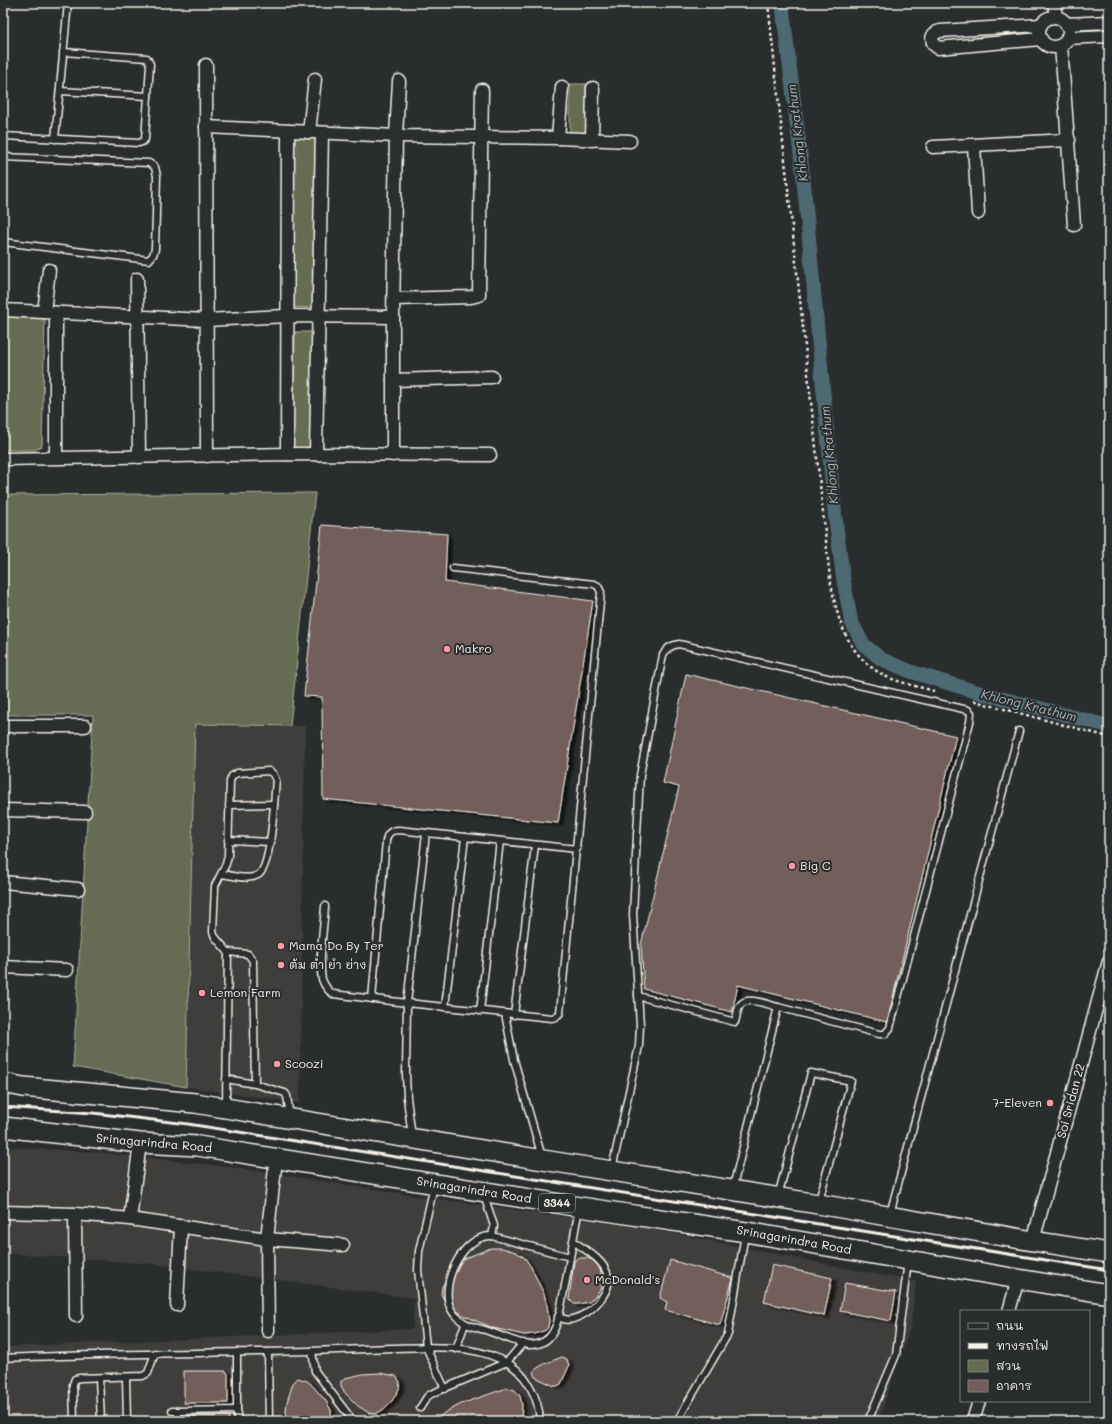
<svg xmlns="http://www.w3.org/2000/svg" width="1112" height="1424" viewBox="0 0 1112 1424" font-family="Mali,'Playpen Sans Thai',sans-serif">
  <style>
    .built { fill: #403c3c }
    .green { fill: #666c52; stroke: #adae9d }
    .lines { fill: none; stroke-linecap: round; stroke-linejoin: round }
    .canal { stroke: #4e6a72; stroke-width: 14 }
    .building { fill: #725f5c; stroke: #f4f1e8; filter: url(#shadow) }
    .lane-casing { stroke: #f4f1e8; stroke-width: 9 }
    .street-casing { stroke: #f4f1e8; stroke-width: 15 }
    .primary-casing { stroke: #f4f1e8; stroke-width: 22 }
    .path { stroke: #f4f1e8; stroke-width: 2.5; stroke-dasharray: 3 3; stroke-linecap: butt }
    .lane { stroke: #2a2d2e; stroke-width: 6 }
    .street { stroke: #2a2d2e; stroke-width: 12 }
    .primary { stroke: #2a2d2e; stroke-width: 19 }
    .rail { stroke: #f4f1e8; stroke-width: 3 }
    .poi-dot { fill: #ff9aa2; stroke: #2a2d2e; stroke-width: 1.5 }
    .labels { text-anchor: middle; stroke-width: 4; stroke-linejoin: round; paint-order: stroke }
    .shield { fill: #2a2d2e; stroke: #b7b6b0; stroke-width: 1 }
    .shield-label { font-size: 11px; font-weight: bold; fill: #f4f1e8 }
    .poi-label { font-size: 12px; fill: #f4f1e8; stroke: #2a2d2e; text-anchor: start }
    .street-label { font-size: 12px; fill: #f4f1e8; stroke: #2a2d2e }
    .water-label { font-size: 13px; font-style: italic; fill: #a9b4b3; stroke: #2a2d2e }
  </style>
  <defs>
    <filter id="shadow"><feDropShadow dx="4.5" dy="2.5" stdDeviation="1" flood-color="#0009"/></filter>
  </defs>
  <rect width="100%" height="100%" fill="#2a2d2e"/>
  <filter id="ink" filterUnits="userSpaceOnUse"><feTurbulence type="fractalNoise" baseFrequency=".025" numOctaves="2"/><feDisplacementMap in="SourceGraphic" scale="8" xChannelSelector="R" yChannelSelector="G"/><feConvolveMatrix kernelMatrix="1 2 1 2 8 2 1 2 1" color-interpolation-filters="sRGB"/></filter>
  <g filter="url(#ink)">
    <g class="built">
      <path d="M 195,724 L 305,726 L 300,1103 L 186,1087 Z"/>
      <path d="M 3,1147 L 96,1152 L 238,1168 L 417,1196 L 646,1228 L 916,1282 L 911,1325 L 878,1421 L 3,1421 L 3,1347 L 413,1329 L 414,1298 L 155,1264 L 3,1253 Z"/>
    </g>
    <g class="green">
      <rect x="570" y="84" width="16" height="49"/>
      <path d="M 292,138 L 315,138 L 315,308 L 292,307 Z"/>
      <path d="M 3,317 L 45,317 L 42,446 L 35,450 L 3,450 Z"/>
      <path d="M 295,332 L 313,332 L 311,449 L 293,448 Z"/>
      <path d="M 315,493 L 290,726 L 195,724 L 186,1087 L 73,1067 L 93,715 L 3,715 L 3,495 Z"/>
    </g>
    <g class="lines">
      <path class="canal" d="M 782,3 L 803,175 L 835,515 L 843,577 L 851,621 L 863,644 L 881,659 L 912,672 L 977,692 L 1109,726"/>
    </g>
    <g class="building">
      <path d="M 322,525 L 447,534 L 445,582 L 593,601 L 558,823 L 323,799 L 322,697 L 304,696 Z"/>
      <path d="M 686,674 L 956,736 L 887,1022 L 738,985 L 732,1012 L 644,989 L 641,945 L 679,787 L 663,783 Z"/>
      <path d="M 491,1248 L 502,1248 L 516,1252 L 525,1258 L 531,1267 L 544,1294 L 547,1305 L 549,1321 L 548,1327 L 546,1330 L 535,1334 L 524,1335 L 493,1328 L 463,1315 L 451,1307 L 444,1300 L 441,1294 L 442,1287 L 451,1269 L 465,1258 Z"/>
      <path d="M 578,1258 L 587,1258 L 593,1260 L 599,1267 L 603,1278 L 601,1288 L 595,1297 L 589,1302 L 579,1304 L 574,1304 L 569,1299 L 574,1261 Z"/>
      <path d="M 670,1260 L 733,1278 L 720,1325 L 665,1310 L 667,1302 L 660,1298 Z"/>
      <path d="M 772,1265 L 832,1278 L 824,1316 L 764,1302 Z"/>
      <path d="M 845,1283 L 896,1292 L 891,1321 L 840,1311 Z"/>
      <path d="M 562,1357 L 567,1359 L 569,1366 L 561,1384 L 557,1386 L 554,1386 L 535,1377 L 533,1372 L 536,1369 L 544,1364 Z"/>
      <path d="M 184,1371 L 226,1371 L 228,1374 L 228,1403 L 184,1403 Z"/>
      <path d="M 380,1373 L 396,1376 L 400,1382 L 399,1389 L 392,1401 L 384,1409 L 376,1414 L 369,1413 L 358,1406 L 345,1393 L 341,1386 L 341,1381 L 345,1378 L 363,1374 Z"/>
      <path d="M 298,1378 L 307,1381 L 311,1384 L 326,1401 L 331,1410 L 332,1421 L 288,1421 L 286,1411 L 287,1402 L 293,1383 Z"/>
      <path d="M 507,1388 L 515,1390 L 520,1396 L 522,1405 L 521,1421 L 435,1421 L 444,1413 L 461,1404 Z"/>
      <rect x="184" y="1416" width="45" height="5"/>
    </g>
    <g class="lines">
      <defs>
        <g id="lane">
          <path d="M 63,52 L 147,58 L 150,64 L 148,96"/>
          <path d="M 3,136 L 139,143 L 142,142 L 145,139 L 148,96 L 60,91"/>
          <path d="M 55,139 L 68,3"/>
          <path d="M 3,157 L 149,163 L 155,167 L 157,176 L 155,249 L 153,255 L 149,260 L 3,242"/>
          <path d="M 229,805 L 274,804"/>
          <path d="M 228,840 L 271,842"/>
          <path d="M 221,874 C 232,875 248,881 258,875 C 272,867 274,798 276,780 L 273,774 L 269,771 L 237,773 L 232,776 L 230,781 L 228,856 L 226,864 L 215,886 L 213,932 L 215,937 L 228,952 L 226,1105"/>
          <path d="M 325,906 C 324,926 318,961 322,979 C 324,985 327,990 333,994 L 407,1003 L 552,1018 L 556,1017 L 560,1013 L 601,592 L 598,586 L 594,584 L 453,568"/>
          <path d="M 228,952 L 248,954 L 253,961 L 255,1084 L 285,1093 L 287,1096 L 290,1117"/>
          <path d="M 638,996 L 735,1022 C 737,1017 737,1008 741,1004 C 748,996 769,1005 778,1007"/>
          <path d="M 372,999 L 386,841 C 387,833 391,830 399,830 L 577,849"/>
          <path d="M 445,1007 L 465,837"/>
          <path d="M 480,1011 L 500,841"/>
          <path d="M 505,1014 L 514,1060 L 542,1157"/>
          <path d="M 514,1015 L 535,845"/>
          <path d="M 226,1079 L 255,1084"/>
          <path d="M 412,1137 L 407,1098 L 406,1074 L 407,1003 L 426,833"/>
          <path d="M 612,1169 L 639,1046 L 640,1025 L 633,914 L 640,775 L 663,655 C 666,649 671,645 679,644 L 968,710 L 971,713 L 970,722 L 890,1028 L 885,1034 L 879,1034 L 778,1007 L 733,1187"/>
          <path d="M 434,1186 L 419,1251 L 418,1270 L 426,1347 L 445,1389"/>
          <path d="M 484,1195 L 494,1226 L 492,1236"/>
          <path d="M 778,1196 L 811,1073 L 851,1081 L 819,1201"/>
          <path d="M 890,1214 L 1019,731"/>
          <path d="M 570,1257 L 492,1236 C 463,1234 437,1286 452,1311 C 454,1315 461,1321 465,1323 C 471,1327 479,1328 485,1330 C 500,1335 514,1342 529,1345 C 539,1345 548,1341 553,1332 C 560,1320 561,1304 564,1291 C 569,1263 574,1236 579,1208"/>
          <path d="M 558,1317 C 563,1319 568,1321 573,1319 C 589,1315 612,1293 608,1276 C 604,1260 586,1250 573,1241"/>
          <path d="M 456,1349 L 465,1324"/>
          <path d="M 312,1351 L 315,1371 L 353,1421"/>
          <path d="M 237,1352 L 237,1421"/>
          <path d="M 268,1352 L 269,1421"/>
          <path d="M 3,1358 C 106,1354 208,1353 311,1351 C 338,1350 365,1349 392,1348 C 428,1347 469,1344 502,1360 C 525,1370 539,1397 540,1421"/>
          <path d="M 126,1377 L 127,1421"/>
          <path d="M 99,1378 L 101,1421"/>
          <path d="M 420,1408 L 427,1397 L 431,1394 L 507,1362 L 523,1343"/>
          <path d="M 172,1411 L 178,1411 L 178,1421"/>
          <path d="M 178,1411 L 237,1410"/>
          <path d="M 74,1421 L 73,1384 L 75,1379 L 80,1378 L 143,1376 L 148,1373 L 155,1353"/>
          <path d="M 677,1421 L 728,1334 L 745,1234"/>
          <path d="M 868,1421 L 896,1355 L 908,1261"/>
        </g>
        <g id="street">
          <path d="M 1054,3 L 1056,17"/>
          <circle cx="1054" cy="32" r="15"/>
          <path d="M 1066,24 L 1109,22"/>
          <path d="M 1067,38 L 1109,36"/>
          <path d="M 1041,39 L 938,48 C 930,43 930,33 940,31 L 1041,25"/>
          <path d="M 1061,45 L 1074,225"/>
          <path d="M 206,65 L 207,456"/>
          <path d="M 206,127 L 396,136 L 558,138 L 630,141"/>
          <path d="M 309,132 L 315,79"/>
          <path d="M 558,138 L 562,87"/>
          <path d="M 592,140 L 593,88"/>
          <path d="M 974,145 L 978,213"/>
          <path d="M 933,147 L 1069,140"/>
          <path d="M 137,279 L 139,457"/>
          <path d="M 394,299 L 471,297 L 479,295 L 482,90"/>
          <path d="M 3,310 L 206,320 L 287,316 L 393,317"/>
          <path d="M 44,312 L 49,270"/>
          <path d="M 393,380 L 492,377"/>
          <path d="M 287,454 L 288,131"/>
          <path d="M 316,454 L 322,133"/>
          <path d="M 393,455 L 393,317 L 396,136 L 399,81"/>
          <path d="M 56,457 L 56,313"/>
          <path d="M 3,459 L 287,454 L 490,455"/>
          <path d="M 3,726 L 85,726"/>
          <path d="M 3,810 L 85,812"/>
          <path d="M 3,882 L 78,889"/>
          <path d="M 3,967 L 67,970"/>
          <path d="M 3,1212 L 75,1214 L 130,1219 L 267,1239 L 343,1245"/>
          <path d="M 75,1214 L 76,1316"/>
          <path d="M 130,1219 L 140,1143"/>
          <path d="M 1033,1241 L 1109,961"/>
          <path d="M 177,1305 L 181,1226"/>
          <path d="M 1009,1311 L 1018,1279"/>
          <path d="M 268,1331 L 267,1239 L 276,1159"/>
          <path d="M 973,1421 L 979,1401"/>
        </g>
        <g id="primary">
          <path d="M 3,1083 L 23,1087 L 195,1103 L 543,1160 L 818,1204 L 1033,1241 L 1109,1253"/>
          <path d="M 3,1127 L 140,1143 L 198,1146 L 580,1207 L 746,1232 L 1018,1279 L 1109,1294"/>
        </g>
      </defs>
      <use href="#lane" class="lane-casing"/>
      <use href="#street" class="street-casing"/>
      <use href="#primary" class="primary-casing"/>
      <g class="path">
        <path d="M 768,3 L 830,578 C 837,619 846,655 885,676 C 897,682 920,687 934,691"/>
        <path d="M 974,701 L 1109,737"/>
      </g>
      <use href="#lane" class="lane"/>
      <use href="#street" class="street"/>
      <use href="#primary" class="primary"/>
      <path class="rail" d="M 3,1107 L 93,1113 L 188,1124 L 1109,1270"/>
    </g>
  </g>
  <g class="poi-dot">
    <circle cx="447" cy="649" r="4"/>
    <circle cx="792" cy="866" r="4"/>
    <circle cx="281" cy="946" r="4"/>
    <circle cx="281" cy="965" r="4"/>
    <circle cx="202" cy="993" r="4"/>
    <circle cx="277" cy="1064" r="4"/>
    <circle cx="1050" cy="1103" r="4"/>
    <circle cx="587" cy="1280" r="4"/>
  </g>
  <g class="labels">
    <rect class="shield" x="539" y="1194" width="36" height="18" rx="3"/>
    <g class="shield-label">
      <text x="557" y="1207">3344</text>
    </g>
    <g class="poi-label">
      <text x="455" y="653">Makro</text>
      <text x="800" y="870">Big C</text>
      <text x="289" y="950">Mama Do By Ter</text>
      <text x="289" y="969">ต้ม ตำ ยำ ย่าง</text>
      <text x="210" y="997">Lemon Farm</text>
      <text x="285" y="1068">Scoozi</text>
      <text x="1042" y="1107" text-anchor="end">7-Eleven</text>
      <text x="595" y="1284">McDonald's</text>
    </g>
    <g class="street-label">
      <text transform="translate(1071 1101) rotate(-75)" y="4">Soi Sridan 22</text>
      <text transform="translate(154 1143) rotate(5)" y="4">Srinagarindra Road</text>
      <text transform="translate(474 1190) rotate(9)" y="4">Srinagarindra Road</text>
      <text transform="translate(794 1240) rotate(10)" y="4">Srinagarindra Road</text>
    </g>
    <g class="water-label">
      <text transform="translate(797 133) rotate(-97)" y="5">Khlong Krathum</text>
      <text transform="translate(829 455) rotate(-95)" y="5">Khlong Krathum</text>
      <text transform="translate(1029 705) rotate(14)" y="5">Khlong Krathum</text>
    </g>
  </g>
  <rect width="1112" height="1424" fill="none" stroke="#2a2d2e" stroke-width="16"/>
  <rect x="8" y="8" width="1096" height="1408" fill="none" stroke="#f4f1e8" stroke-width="1.5" filter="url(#ink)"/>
  <rect x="960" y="1310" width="130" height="92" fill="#2a2d2e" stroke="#7b7b78"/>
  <rect x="968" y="1323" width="20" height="6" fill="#2a2d2e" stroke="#7b7b78"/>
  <text x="996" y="1330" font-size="12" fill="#f4f1e8">ถนน</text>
  <rect x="968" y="1343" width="20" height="6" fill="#f4f1e8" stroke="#7b7b78"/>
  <text x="996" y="1350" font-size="12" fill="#f4f1e8">ทางรถไฟ</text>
  <rect x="968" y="1360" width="20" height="12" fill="#666c52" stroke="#7b7b78"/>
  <text x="996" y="1370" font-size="12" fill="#f4f1e8">สวน</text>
  <rect x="968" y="1380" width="20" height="12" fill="#725f5c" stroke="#7b7b78"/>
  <text x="996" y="1390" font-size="12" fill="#f4f1e8">อาคาร</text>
</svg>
